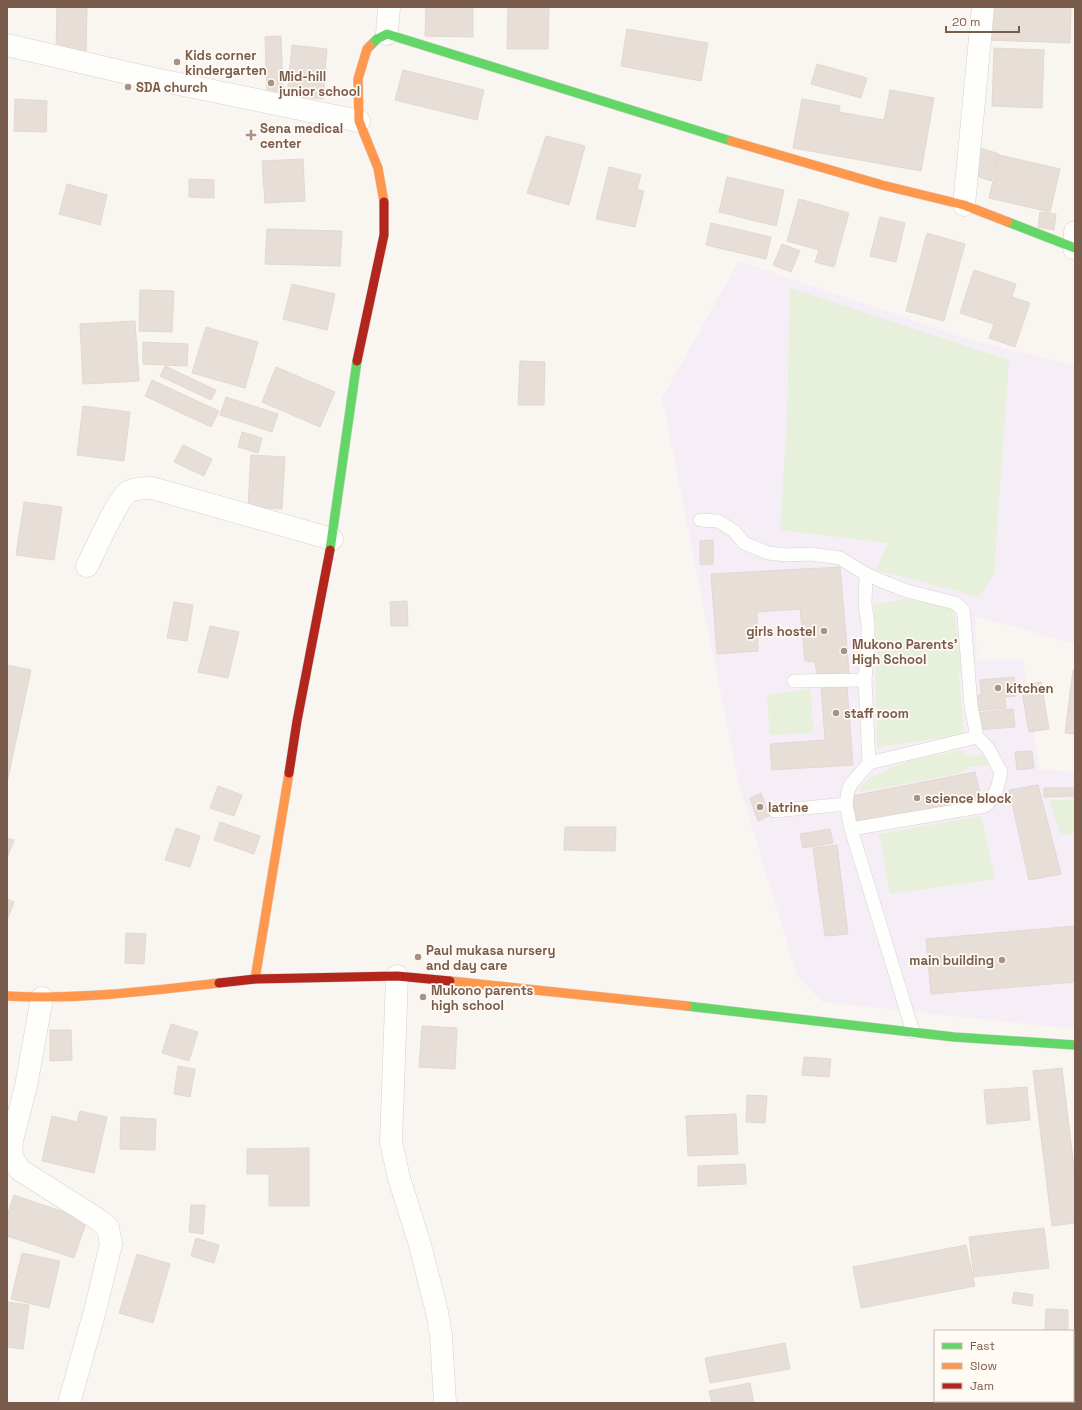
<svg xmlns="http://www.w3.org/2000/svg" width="1082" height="1410" viewBox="0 0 1082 1410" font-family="'Space Grotesk',sans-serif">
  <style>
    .education { fill: #f6eef6 }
    .green { fill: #e7f0db }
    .building { fill: #e6ded7; stroke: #e2d8d2 }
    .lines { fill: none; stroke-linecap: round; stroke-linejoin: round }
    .lane-casing { stroke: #d7d1cb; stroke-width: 14 }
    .street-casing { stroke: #d7d1cb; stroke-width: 23 }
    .fast-casing { stroke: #d9d2cb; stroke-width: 10 }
    .slow-casing { stroke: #d9d2cb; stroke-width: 10 }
    .jam-casing { stroke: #d9d2cb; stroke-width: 10 }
    .lane { stroke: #fefefd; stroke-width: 13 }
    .street { stroke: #fefefd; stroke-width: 22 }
    .fast { stroke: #63d668; stroke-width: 9 }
    .slow { stroke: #ff974d; stroke-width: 9 }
    .jam { stroke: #b3261e; stroke-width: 9 }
    .poi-dot { fill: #a69286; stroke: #fffaf3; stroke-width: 1.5 }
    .labels { text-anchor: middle; stroke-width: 3.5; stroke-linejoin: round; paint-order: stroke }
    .poi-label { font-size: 13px; font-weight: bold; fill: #7a5c4d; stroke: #fffaf3; text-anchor: start }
  </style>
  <rect width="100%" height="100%" fill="#f9f5f0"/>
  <path class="education" d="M 739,261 L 970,340 L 1075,365 L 1075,644 L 975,616 L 977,660 L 1023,659 L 1039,769 L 1075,772 L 1075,1029 L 822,1002 L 797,975 L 739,784 L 662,398 Z"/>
  <g class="green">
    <path d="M 790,288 L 1009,360 L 994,574 L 979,597 L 876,570 L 888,543 L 780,530 L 787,419 Z"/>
    <path d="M 905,599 L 953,605 L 962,666 L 959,672 L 964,735 L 877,747 L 874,605 Z"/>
    <path d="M 811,689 L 813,733 L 770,735 L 767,695 Z"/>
    <path d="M 961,750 L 965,755 L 990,756 L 993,765 L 968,767 L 961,773 L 862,792 L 858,791 L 868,779 L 895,766 L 913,760 Z"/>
    <path d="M 1049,800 L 1075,800 L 1075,832 L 1071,835 L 1060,833 Z"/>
    <path d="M 981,816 L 995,879 L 890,894 L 879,834 Z"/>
  </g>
  <g class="building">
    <path d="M 57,7 L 87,7 L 86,53 L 56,52 Z"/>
    <path d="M 426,7 L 473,7 L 473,37 L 425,36 Z"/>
    <path d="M 508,7 L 549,7 L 548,49 L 507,49 Z"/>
    <path d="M 986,7 L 1071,7 L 1070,43 L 985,40 Z"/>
    <path d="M 627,29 L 708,43 L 701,81 L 621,66 Z"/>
    <path d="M 281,36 L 283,93 L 267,93 L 265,37 Z"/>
    <path d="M 292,45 L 327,49 L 323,99 L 287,96 Z"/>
    <path d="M 994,48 L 1044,50 L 1042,108 L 992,106 Z"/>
    <path d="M 817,64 L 867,78 L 861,98 L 811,84 Z"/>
    <path d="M 403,70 L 484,90 L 477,120 L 395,100 Z"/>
    <path d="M 890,90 L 934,98 L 921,171 L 793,148 L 802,99 L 840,106 L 839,112 L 884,120 Z"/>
    <path d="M 15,99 L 47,101 L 46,132 L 14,131 Z"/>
    <path d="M 546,136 L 585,146 L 569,205 L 527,193 Z"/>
    <path d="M 981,148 L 999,154 L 991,181 L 973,175 Z"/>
    <path d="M 999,155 L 1060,169 L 1050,212 L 989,198 Z"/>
    <path d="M 303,159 L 305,201 L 265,203 L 262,161 Z"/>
    <path d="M 609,167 L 641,175 L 637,189 L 644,191 L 635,227 L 596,219 Z"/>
    <path d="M 727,177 L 784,190 L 776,226 L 719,212 Z"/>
    <path d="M 189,179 L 214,180 L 214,198 L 189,197 Z"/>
    <path d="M 67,184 L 107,195 L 100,225 L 59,214 Z"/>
    <path d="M 799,199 L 849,213 L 834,267 L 815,262 L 819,250 L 787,241 Z"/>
    <path d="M 1040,212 L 1056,214 L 1054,230 L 1038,227 Z"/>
    <path d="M 880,217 L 905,223 L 896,262 L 870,256 Z"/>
    <path d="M 711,223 L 771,237 L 766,259 L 706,245 Z"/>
    <path d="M 267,229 L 342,231 L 340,266 L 265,264 Z"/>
    <path d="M 927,233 L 965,244 L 944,321 L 906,311 Z"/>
    <path d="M 782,244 L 800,251 L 791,272 L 773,265 Z"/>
    <path d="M 974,270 L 1016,284 L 1012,297 L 1030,303 L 1015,347 L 989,338 L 994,324 L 960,313 Z"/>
    <path d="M 292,284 L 335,294 L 327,330 L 283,319 Z"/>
    <path d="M 140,290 L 174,291 L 172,332 L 139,331 Z"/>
    <path d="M 135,321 L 139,381 L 83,384 L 80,324 Z"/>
    <path d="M 206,327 L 258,342 L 245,388 L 192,373 Z"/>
    <path d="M 143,342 L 188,344 L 187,366 L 143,364 Z"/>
    <path d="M 520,361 L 545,362 L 544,405 L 518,405 Z"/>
    <path d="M 165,366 L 216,390 L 211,400 L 160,376 Z"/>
    <path d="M 276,367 L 335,392 L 320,427 L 262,402 Z"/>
    <path d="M 152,380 L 219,411 L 211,427 L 145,396 Z"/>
    <path d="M 226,397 L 278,414 L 272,432 L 220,415 Z"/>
    <path d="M 83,406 L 130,412 L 124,461 L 77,455 Z"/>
    <path d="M 242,432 L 262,438 L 258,453 L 238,447 Z"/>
    <path d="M 183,445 L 212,459 L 204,476 L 174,462 Z"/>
    <path d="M 251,455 L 285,457 L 282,509 L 248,507 Z"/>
    <path d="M 24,502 L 62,507 L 54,560 L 16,555 Z"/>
    <path d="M 713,540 L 713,564 L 700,565 L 700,541 Z"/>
    <path d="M 840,567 L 849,673 L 817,674 L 815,662 L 805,661 L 800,609 L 757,612 L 758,651 L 717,654 L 711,574 Z"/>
    <path d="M 407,601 L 408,626 L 391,626 L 390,602 Z"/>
    <path d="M 174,602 L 193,605 L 187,641 L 167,638 Z"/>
    <path d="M 210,626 L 239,632 L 228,678 L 198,672 Z"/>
    <path d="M 7,665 L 31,670 L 7,783 Z"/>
    <path d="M 1073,670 L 1075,671 L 1075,734 L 1065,733 Z"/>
    <path d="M 1014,677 L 1016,696 L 1005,697 L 1006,708 L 976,711 L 975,696 L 981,695 L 980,680 Z"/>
    <path d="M 1041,682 L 1049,729 L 1029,732 L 1021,686 Z"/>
    <path d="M 847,684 L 853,765 L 772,770 L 770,744 L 825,740 L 821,686 Z"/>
    <path d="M 1013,709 L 1015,727 L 978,730 L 977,713 Z"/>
    <path d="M 1032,751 L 1034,768 L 1017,770 L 1015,752 Z"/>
    <path d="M 975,772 L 982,801 L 858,824 L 852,796 Z"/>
    <path d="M 1038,785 L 1061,874 L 1029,880 L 1009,790 Z"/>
    <path d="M 218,786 L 242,795 L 234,816 L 210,808 Z"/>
    <path d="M 1044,788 L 1075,788 L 1075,796 L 1044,797 Z"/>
    <path d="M 761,793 L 769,816 L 758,821 L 750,798 Z"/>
    <path d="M 220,822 L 260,836 L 254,854 L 214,840 Z"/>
    <path d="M 565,827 L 616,827 L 615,851 L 564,850 Z"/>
    <path d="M 176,828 L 200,836 L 190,867 L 165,860 Z"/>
    <path d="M 830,829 L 833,843 L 803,848 L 800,834 Z"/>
    <path d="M 7,838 L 14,840 L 7,858 Z"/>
    <path d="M 837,845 L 848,934 L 825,936 L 813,848 Z"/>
    <path d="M 7,899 L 14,902 L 7,920 Z"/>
    <path d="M 1075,926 L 1075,982 L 931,994 L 926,939 Z"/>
    <path d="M 126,933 L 146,934 L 144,964 L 125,963 Z"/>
    <path d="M 171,1024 L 198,1032 L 189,1061 L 162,1053 Z"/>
    <path d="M 422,1026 L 457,1028 L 455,1069 L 419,1067 Z"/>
    <path d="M 50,1030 L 71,1030 L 72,1060 L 50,1061 Z"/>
    <path d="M 804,1057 L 831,1059 L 829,1077 L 802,1075 Z"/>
    <path d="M 178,1066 L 195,1069 L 190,1097 L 174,1094 Z"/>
    <path d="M 1062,1068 L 1075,1176 L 1075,1223 L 1052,1226 L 1033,1071 Z"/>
    <path d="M 1027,1087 L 1030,1120 L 987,1124 L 984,1090 Z"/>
    <path d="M 747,1095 L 767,1096 L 765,1123 L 746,1122 Z"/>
    <path d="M 80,1111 L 107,1117 L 94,1173 L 42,1161 L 52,1116 L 77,1122 Z"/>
    <path d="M 736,1114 L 738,1154 L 688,1156 L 686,1116 Z"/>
    <path d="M 121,1117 L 156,1119 L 155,1150 L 120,1149 Z"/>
    <path d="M 309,1148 L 309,1206 L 269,1206 L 269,1174 L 247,1174 L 247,1149 Z"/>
    <path d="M 745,1164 L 746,1184 L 698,1186 L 698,1166 Z"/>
    <path d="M 14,1195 L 87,1220 L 74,1258 L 7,1236 L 7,1216 Z"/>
    <path d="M 191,1205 L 205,1205 L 203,1234 L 189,1232 Z"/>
    <path d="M 1044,1228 L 1049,1268 L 974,1277 L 969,1237 Z"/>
    <path d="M 196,1238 L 219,1245 L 214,1263 L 191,1256 Z"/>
    <path d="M 966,1245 L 975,1286 L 861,1308 L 853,1267 Z"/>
    <path d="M 22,1253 L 60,1261 L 49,1308 L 11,1299 Z"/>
    <path d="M 137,1254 L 170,1264 L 153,1323 L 119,1313 Z"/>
    <path d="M 1014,1292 L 1033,1295 L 1032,1306 L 1012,1303 Z"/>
    <path d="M 7,1302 L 29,1305 L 23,1349 L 7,1347 Z"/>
    <path d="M 1046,1309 L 1068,1310 L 1068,1331 L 1045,1330 Z"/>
    <path d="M 785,1343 L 790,1369 L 710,1383 L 705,1358 Z"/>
    <path d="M 750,1383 L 754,1403 L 712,1403 L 709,1391 Z"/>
    <rect x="1027" y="1401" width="23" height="2"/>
  </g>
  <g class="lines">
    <defs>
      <g id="lane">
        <path d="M 700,520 L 718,521 L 734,531 L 744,543 L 768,553 L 787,555 L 811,554 L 840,558 L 866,574 L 884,582 L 907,591 L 955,603 L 963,610 L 964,617 L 971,706 L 977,737 L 988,748 L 1001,772 C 999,784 995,798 985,806 L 851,829"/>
        <path d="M 865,680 L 869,763"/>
        <path d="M 794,681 L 865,680 L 868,638 L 868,624 L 865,604 L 866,574"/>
        <path d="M 775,811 L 846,804"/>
        <path d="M 913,1032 L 851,829 L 846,804 L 848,791 L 851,784 L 869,763 L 977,737"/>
      </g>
      <g id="street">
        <path d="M 387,34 L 389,7"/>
        <path d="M 7,45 L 145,77 L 359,121"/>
        <path d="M 964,205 L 983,7"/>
        <path d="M 1074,248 L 1075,232"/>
        <path d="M 87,566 C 94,553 118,498 128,492 C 136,488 144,488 152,488 L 332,539"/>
        <path d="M 397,976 L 391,1142 L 399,1178 L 420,1245 L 437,1312 L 441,1335 L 445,1403"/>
        <path d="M 42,998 L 26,1086 L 12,1140 L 11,1156 L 20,1170 L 99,1220 L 108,1228 L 111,1244 L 95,1311 L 69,1403"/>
      </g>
      <g id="fast">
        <path d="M 370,46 L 377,39 L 387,34 L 731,141"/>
        <path d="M 1008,222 L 1075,248"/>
        <path d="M 330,550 L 357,361"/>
        <path d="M 687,1006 L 954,1037 L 1075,1045"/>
      </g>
      <g id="slow">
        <path d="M 370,46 L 367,49 L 358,79 L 359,121 L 378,168 L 384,202"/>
        <path d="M 731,141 L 882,185 L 964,205 L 1008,222"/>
        <path d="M 255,979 L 289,773"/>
        <path d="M 450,981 L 687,1006"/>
        <path d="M 7,996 C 77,1000 149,991 219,983"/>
      </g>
      <g id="jam">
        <path d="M 357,361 L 384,235 L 384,202"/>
        <path d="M 289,773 L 297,721 L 330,550"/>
        <path d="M 219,983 L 255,979 L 397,976 L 450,981"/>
      </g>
    </defs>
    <use href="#lane" class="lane-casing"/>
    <use href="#street" class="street-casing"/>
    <use href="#fast" class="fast-casing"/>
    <use href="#slow" class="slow-casing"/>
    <use href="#jam" class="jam-casing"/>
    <use href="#lane" class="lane"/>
    <use href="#street" class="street"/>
    <use href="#fast" class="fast"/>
    <use href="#slow" class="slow"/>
    <use href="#jam" class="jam"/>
  </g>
  <g class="poi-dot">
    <circle cx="177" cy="62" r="4"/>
    <circle cx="271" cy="83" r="4"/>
    <circle cx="128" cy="87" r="4"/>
    <path d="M249 129h4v4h4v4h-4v4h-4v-4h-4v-4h4z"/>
    <circle cx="824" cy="631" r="4"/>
    <circle cx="844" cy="651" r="4"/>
    <circle cx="998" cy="688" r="4"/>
    <circle cx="836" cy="713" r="4"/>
    <circle cx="917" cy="798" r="4"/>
    <circle cx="760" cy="807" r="4"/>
    <circle cx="418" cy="957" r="4"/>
    <circle cx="1002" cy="960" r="4"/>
    <circle cx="423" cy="997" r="4"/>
  </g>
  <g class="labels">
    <g class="poi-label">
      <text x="185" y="60">Kids corner<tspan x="185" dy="15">kindergarten</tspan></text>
      <text x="279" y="81">Mid-hill<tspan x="279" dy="15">junior school</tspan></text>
      <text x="136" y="92">SDA church</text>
      <text x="260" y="133">Sena medical<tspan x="260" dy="15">center</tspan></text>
      <text x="816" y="636" text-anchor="end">girls hostel</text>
      <text x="852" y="649">Mukono Parents'<tspan x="852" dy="15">High School</tspan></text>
      <text x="1006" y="693">kitchen</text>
      <text x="844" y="718">staff room</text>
      <text x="925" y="803">science block</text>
      <text x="768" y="812">latrine</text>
      <text x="426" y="955">Paul mukasa nursery<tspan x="426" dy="15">and day care</tspan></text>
      <text x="994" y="965" text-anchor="end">main building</text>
      <text x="431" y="995">Mukono parents<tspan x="431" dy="15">high school</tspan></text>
    </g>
  </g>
  <rect width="1082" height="1410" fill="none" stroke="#7a5c4d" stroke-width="16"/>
  <rect x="934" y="1330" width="140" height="72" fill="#fffaf3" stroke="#cabbb1"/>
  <rect x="942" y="1343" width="20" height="6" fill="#63d668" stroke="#cabbb1"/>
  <text x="970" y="1350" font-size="12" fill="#7a5c4d">Fast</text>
  <rect x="942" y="1363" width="20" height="6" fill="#ff974d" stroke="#cabbb1"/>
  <text x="970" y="1370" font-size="12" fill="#7a5c4d">Slow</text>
  <rect x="942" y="1383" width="20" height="6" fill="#b3261e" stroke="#cabbb1"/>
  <text x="970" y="1390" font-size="12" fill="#7a5c4d">Jam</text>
  <path d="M946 26v6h73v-6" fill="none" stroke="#7a5c4d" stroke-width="2"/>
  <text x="952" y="26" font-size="12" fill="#7a5c4d" stroke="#fffaf3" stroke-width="3" paint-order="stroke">20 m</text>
</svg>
